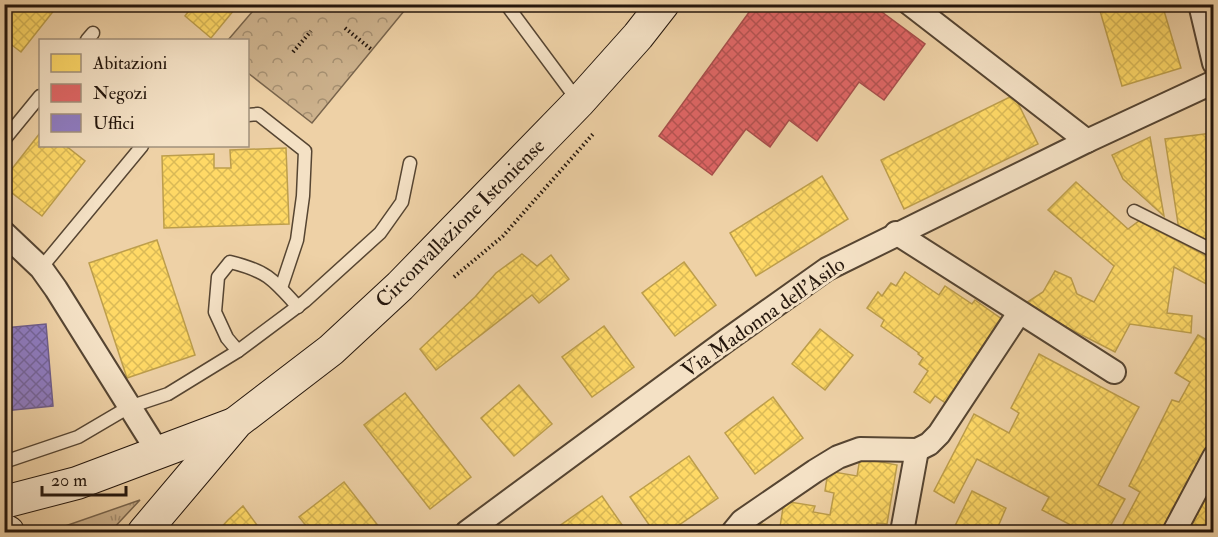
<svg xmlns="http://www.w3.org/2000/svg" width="1218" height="537" viewBox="0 0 1218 537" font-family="'IM FELL Double Pica',serif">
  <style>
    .grass { fill: url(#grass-tufts); stroke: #78644c; stroke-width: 1.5 }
    .park { fill: url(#park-crowns); stroke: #78644c; stroke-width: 1.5 }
    .homes { fill: url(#homes-cross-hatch); stroke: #bd9e4b; stroke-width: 1.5 }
    .shops { fill: url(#shops-cross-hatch); stroke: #a84e4b; stroke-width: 1.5 }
    .offices { fill: url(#offices-cross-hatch); stroke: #6e5d8c; stroke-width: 1.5 }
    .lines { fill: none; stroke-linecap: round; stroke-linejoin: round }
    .service-casing { stroke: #564532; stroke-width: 15 }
    .minor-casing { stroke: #564532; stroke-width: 26 }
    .secondary-casing { stroke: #24160c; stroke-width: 34 }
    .path { stroke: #24160c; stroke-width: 4; stroke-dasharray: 1.5 3; stroke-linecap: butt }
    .service { stroke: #f4e1c5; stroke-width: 12 }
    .minor { stroke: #f4e1c5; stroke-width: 22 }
    .secondary { stroke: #f4e1c5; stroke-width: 32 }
    .labels { text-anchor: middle; stroke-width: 6; stroke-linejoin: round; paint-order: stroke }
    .street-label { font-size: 21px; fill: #24160c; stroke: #f4e1c5 }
  </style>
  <defs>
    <pattern id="grass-tufts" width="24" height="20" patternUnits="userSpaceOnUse" patternTransform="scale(1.5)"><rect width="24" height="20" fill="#ccb18c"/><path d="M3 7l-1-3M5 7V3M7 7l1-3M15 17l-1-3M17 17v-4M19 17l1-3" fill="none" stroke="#a58f71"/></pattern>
    <pattern id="park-crowns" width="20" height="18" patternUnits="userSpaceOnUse" patternTransform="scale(1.5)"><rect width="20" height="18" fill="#ccb18c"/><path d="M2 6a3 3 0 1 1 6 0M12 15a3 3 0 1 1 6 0" fill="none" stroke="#a58f71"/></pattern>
    <pattern id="homes-cross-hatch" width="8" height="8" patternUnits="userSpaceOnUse" patternTransform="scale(1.5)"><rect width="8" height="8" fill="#ffd966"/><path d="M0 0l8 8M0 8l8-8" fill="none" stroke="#daba57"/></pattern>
    <pattern id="shops-cross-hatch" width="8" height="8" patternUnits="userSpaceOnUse" patternTransform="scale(1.5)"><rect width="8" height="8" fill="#e06666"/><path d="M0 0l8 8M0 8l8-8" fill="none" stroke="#b55352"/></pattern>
    <pattern id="offices-cross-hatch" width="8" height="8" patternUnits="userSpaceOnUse" patternTransform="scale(1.5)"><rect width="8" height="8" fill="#8e7cc3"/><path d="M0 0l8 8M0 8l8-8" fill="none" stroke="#74659d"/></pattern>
  </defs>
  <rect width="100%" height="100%" fill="#eed1a6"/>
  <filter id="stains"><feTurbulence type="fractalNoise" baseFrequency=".00333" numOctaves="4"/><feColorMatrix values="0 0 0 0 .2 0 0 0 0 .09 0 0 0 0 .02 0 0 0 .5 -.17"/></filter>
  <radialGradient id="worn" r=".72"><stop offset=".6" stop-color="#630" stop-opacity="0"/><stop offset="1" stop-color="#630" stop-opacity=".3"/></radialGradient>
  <path class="grass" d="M 140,500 L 110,532 L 48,532 Z"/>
  <path class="park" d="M 258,5 L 258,4 L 409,5 L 312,123 L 248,73 L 248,40 L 228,40 Z"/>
  <g class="homes">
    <path d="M 4,4 L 59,4 L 21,52 L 4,39 Z"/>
    <path d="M 194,4 L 239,4 L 211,38 L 185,16 Z"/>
    <path d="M 1098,4 L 1162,4 L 1181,68 L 1122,86 Z"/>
    <path d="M 1014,95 L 1038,144 L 904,209 L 881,160 Z"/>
    <path d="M 40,133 L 40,146 L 66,146 L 85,161 L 42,216 L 4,187 L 4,179 Z"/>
    <path d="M 1212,133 L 1214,145 L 1214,243 L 1179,230 L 1165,139 Z"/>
    <path d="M 1150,137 L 1164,216 L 1123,179 L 1112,155 Z"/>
    <path d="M 286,148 L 289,224 L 164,228 L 162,156 L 214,154 L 214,168 L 231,168 L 230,150 Z"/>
    <path d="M 822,176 L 848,219 L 756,276 L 730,233 Z"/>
    <path d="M 1076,182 L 1128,229 L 1139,221 L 1214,260 L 1214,288 L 1174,267 L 1167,313 L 1192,316 L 1191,333 L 1130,324 L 1115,352 L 1023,305 L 1043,292 L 1055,271 L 1071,278 L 1077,294 L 1094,302 L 1114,266 L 1048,210 Z"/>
    <path d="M 157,240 L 195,355 L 127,378 L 89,263 Z"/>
    <path d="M 522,254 L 537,266 L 551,255 L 569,279 L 539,303 L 532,295 L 436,370 L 420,349 L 475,297 L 496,273 Z"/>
    <path d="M 684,262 L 716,305 L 675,336 L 642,293 Z"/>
    <path d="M 905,272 L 939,295 L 945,286 L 972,304 L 975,300 L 1003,320 L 950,406 L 935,396 L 930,403 L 914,392 L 928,371 L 919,364 L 923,358 L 918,354 L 919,353 L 881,326 L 884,320 L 867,308 L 878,292 L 882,296 L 891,283 L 896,286 Z"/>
    <path d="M 604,326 L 634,367 L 592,397 L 562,357 Z"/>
    <path d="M 820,329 L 853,355 L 825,390 L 792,364 Z"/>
    <path d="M 1198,335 L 1214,344 L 1214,433 L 1161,532 L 1119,532 L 1140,492 L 1129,486 L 1172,400 L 1179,402 L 1190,382 L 1175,373 Z"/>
    <path d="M 1039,354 L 1139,407 L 1098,485 L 1125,499 L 1107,532 L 1084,532 L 1042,510 L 1049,497 L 977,459 L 954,503 L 934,491 L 974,414 L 1009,433 L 1019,413 L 1011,408 Z"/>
    <path d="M 519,385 L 552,424 L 514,456 L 481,418 Z"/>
    <path d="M 405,393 L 471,477 L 430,509 L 364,425 Z"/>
    <path d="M 773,397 L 803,438 L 755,474 L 725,433 Z"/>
    <path d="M 689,456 L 718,498 L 669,532 L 654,532 L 630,497 Z"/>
    <path d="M 860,458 L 897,465 L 887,524 L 877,523 L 876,532 L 754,532 L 755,523 L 780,527 L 784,501 L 815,506 L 813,512 L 830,515 L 834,493 L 825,491 L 828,471 L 857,476 Z"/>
    <path d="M 1214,479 L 1214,532 L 1185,532 Z"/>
    <path d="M 344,482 L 383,532 L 311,532 L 299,517 Z"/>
    <path d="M 972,491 L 1006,508 L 997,529 L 1005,532 L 952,532 Z"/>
    <path d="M 602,496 L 627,532 L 557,532 L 555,529 Z"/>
    <path d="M 243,506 L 262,532 L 217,532 L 228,520 Z"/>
  </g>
  <path class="shops" d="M 755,4 L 871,4 L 925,44 L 884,100 L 859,82 L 817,141 L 789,120 L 770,147 L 746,129 L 712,175 L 659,136 Z"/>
  <path class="offices" d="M 46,324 L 53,406 L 4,411 L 4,328 Z"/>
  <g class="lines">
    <defs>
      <g id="service">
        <path d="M 506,4 L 578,101"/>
        <path d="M 87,40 L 93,33"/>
        <path d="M 248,115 L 258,114 L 305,151 L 303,196 L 297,240 L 281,288"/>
        <path d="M 4,140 L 40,96"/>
        <path d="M 1134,211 L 1214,251"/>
        <path d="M 41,268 L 142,146"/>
        <path d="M 238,351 L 227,338 L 215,312 L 218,277 L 230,262 C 267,271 273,279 298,307"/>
        <path d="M 4,462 L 78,437 L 129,407 L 168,394 L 238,351 L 305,301 L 380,233 L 402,202 L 410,163"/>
      </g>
      <g id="minor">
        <path d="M 910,4 L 1087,141"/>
        <path d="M 1200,4 L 1214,63"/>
        <path d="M 4,233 L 41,268 L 56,289 L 158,452"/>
        <path d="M 896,233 L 1114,372"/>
        <path d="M 467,532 L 727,340 L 827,269 L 1087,141 L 1214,82"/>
        <path d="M 733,532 L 742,521 L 815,471 L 838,457 L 860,449 L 917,450 L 929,444 L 939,434 L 1019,313"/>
        <path d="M 902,532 L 917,450"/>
        <path d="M 1174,532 L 1214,457"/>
      </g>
      <g id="secondary">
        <path d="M 4,502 L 77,483 L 234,424"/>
        <path d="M 4,530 L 8,532"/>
        <path d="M 144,532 L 237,422 L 331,350 L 400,286 L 579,102 L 638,36 L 663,4"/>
      </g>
    </defs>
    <use href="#service" class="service-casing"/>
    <use href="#minor" class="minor-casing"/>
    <use href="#secondary" class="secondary-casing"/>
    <g class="path">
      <path d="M 345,28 L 372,50"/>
      <path d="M 293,52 L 311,31"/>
      <path d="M 454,277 L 503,236 L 593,134"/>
    </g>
    <use href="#service" class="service"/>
    <use href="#minor" class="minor"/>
    <use href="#secondary" class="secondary"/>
  </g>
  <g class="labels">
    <g class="street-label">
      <text transform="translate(460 223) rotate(-45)" y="7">Circonvallazione Istoniense</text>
      <text transform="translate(763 317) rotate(-35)" y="7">Via Madonna dell'Asilo</text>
    </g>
  </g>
  <rect width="1218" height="537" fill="none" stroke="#eed1a6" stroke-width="24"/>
  <rect x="6" y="6" width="1206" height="525" fill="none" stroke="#24160c" stroke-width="3"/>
  <rect x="12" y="12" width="1194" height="513" fill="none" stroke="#24160c" stroke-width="1.5"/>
  <rect x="39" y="39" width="210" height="108" fill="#f4e1c5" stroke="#a1907b" stroke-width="1.5"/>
  <rect x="51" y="54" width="30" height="18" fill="#ffd966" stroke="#a1907b" stroke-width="1.5"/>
  <text x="93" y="69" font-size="18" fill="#24160c">Abitazioni</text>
  <rect x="51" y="84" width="30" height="18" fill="#e06666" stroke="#a1907b" stroke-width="1.5"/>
  <text x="93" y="99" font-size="18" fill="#24160c">Negozi</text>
  <rect x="51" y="114" width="30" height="18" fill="#8e7cc3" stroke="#a1907b" stroke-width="1.5"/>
  <text x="93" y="129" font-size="18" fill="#24160c">Uffici</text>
  <path d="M42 486v9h84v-9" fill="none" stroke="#24160c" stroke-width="3"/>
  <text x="51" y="486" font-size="18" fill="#24160c" stroke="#f4e1c5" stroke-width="4.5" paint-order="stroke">20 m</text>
  <rect width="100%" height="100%" filter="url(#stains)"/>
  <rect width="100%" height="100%" fill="url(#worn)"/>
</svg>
